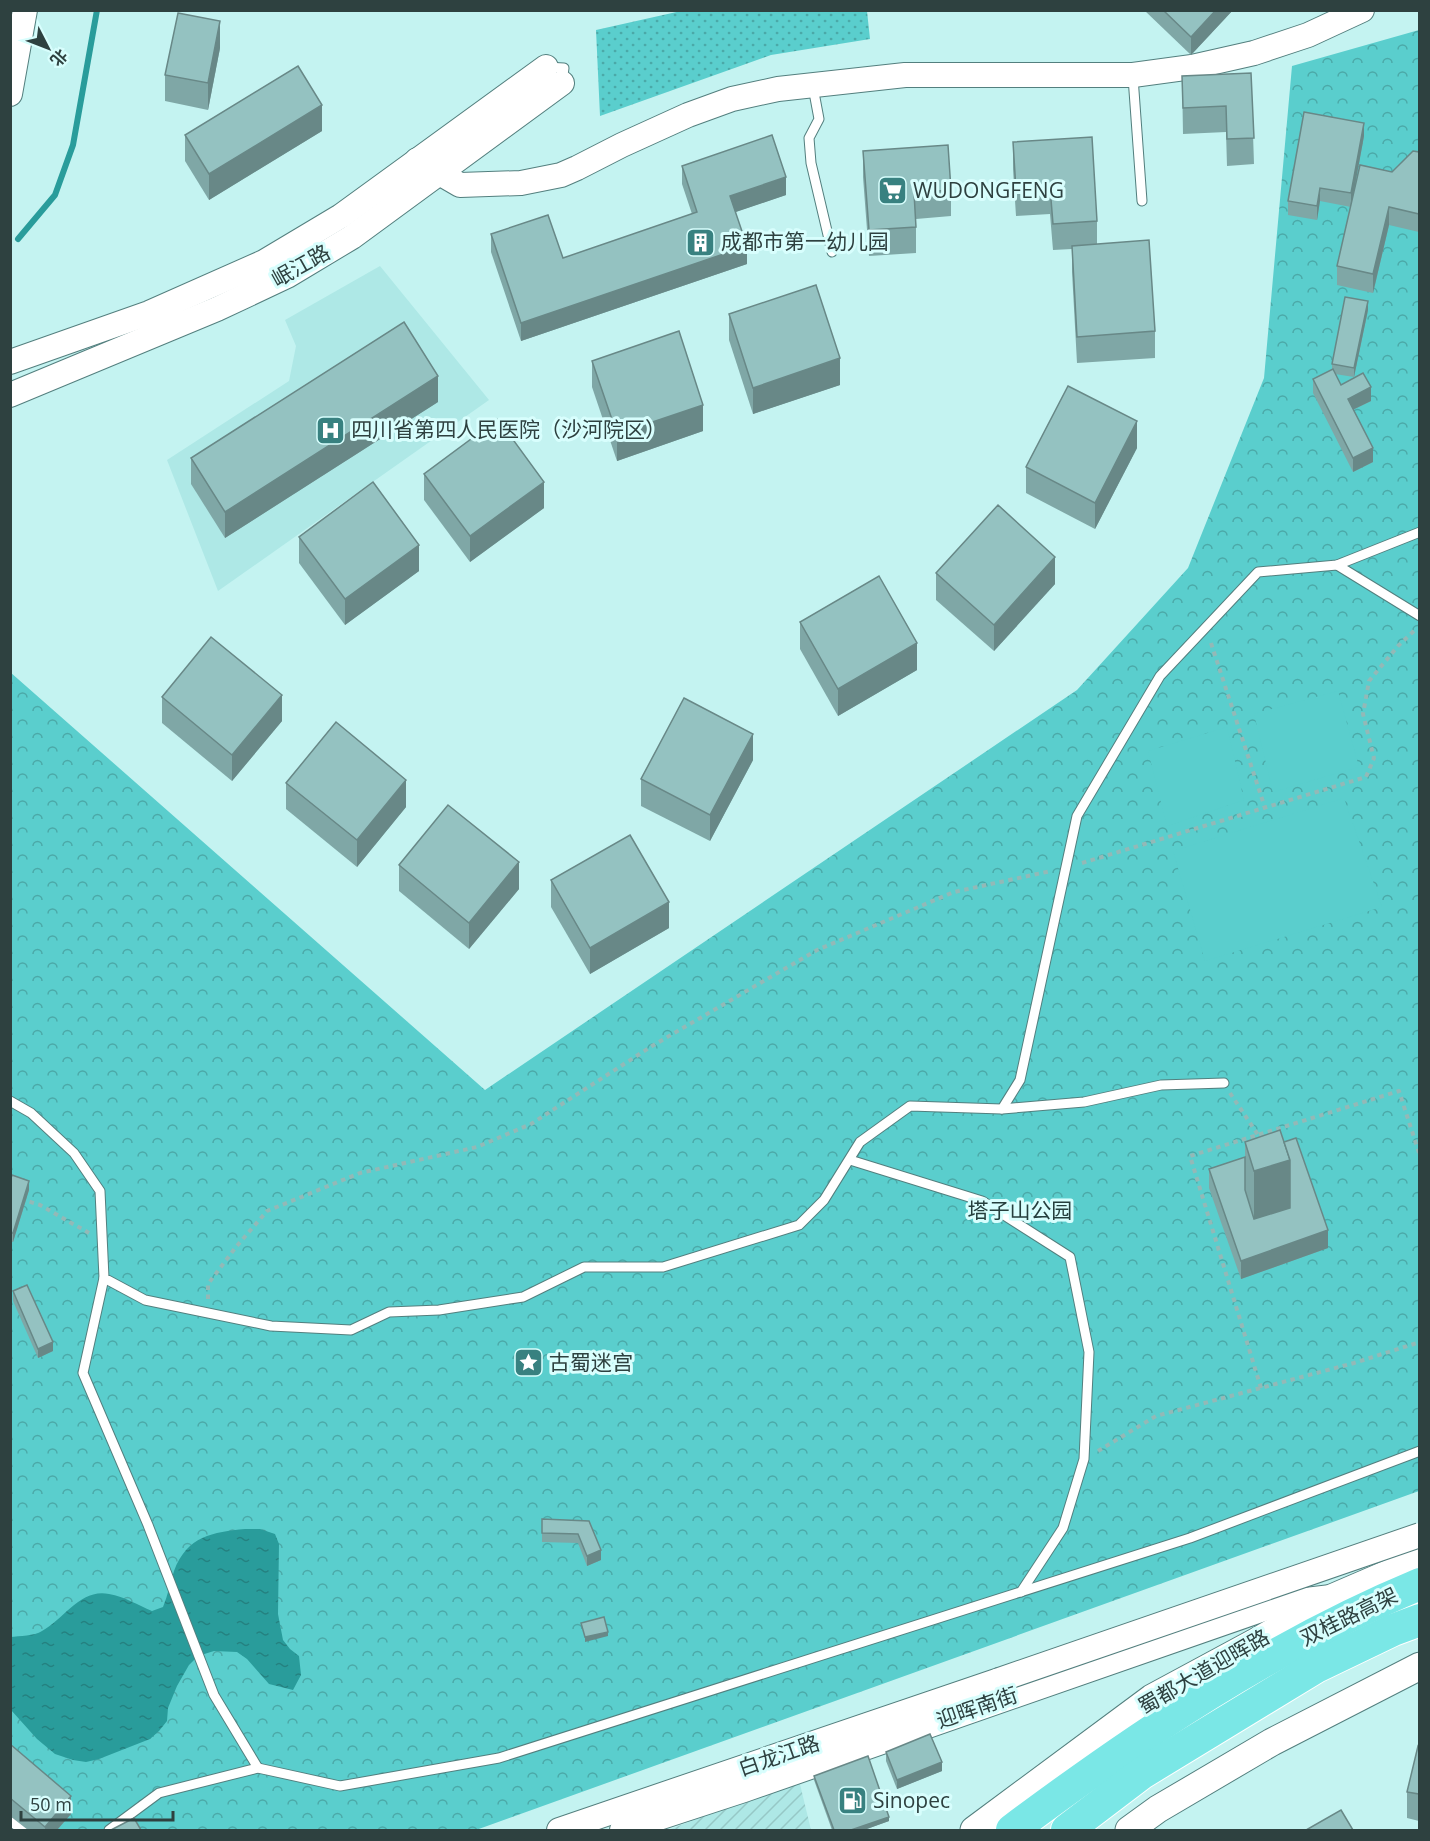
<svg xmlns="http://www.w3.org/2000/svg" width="1430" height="1841" viewBox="0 0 1430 1841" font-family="'Open Sans','Noto Sans SC',sans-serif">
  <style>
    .built { fill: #aee8e6 }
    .industrial { fill: url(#industrial-furrows) }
    .grass { fill: url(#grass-dots) }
    .park { fill: url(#park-crowns) }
    .garden { fill: #5acecd }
    .water { fill: url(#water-ripples) }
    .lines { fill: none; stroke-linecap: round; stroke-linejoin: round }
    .stream { stroke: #299c9b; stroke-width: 6 }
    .service-casing { stroke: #537f7e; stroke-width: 11 }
    .tertiary-casing { stroke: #537f7e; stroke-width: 26 }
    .secondary-casing { stroke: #537f7e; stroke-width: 29 }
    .trunk-casing { stroke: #fff; stroke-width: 34 }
    .path { stroke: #93b9b7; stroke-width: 4; stroke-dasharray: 4.5 4.5; stroke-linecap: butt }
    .service { stroke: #fff; stroke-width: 9 }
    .tertiary { stroke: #fff; stroke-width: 24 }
    .secondary { stroke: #fff; stroke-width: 27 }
    .trunk { stroke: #7ae7e6; stroke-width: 32 }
    .tertiary-bridge-casing { stroke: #537f7e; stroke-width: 26; stroke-linecap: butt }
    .tertiary-bridge { stroke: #fff; stroke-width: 24 }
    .wall { fill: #7fa7a6 }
    .shaded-wall { fill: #688887 }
    .building { fill: #94c2c1; stroke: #688887; stroke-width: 1.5 }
    .labels { text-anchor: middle; stroke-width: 6; stroke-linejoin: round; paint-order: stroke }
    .poi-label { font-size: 21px; fill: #2e4140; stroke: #d8fefd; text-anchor: start }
    .street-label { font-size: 21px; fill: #2e4140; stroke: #d8fefd }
    .park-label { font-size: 21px; fill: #253e3d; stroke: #d8fefd }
  </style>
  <defs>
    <pattern id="industrial-furrows" width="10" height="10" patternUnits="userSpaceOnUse" patternTransform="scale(1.5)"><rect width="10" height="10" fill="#aee8e6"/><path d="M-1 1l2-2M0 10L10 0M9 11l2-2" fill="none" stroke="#96c8c6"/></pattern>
    <pattern id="grass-dots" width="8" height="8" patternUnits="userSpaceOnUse" patternTransform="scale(1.5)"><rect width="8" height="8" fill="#5acecd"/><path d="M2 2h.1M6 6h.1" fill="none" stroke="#4ba9a8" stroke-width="1.8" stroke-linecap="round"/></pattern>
    <pattern id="park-crowns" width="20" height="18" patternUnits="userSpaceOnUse" patternTransform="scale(1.5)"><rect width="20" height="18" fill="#5acecd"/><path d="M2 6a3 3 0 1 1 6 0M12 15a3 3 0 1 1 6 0" fill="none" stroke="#4ba9a8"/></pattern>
    <pattern id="water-ripples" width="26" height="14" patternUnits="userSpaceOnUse" patternTransform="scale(1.5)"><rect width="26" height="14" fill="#299c9b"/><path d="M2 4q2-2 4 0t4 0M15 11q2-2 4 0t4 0" fill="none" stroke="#248180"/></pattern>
  </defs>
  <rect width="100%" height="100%" fill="#c4f3f1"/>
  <path class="built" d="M 380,266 L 489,400 L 218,591 L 167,460 L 289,381 L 296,346 L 285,320 Z"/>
  <path class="industrial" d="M 799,1780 L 811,1830 L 668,1830 Z"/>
  <path class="grass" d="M 867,11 L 870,39 L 771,55 L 600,116 L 596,30 L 681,11 Z"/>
  <path class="park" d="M 1419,30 L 1419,1491 L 476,1830 L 11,1830 L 10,672 L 485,1090 L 1077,690 L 1188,568 L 1264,378 L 1292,66 Z"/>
  <g class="garden">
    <path d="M 1338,691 L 1359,767 L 1273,792 L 1254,714 Z"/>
    <path d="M 1227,727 L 1244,800 L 1167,826 L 1148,751 Z"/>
    <path d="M 1344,798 L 1382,907 L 1205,961 L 1173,851 Z"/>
  </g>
  <path class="water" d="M 245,1529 L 260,1529 L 275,1534 L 279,1544 L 278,1614 L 283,1640 L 290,1649 L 299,1656 L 301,1675 L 293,1690 L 269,1684 L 247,1659 L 237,1652 L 214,1651 L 198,1656 L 189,1665 L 177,1686 L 168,1708 L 167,1721 L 159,1731 L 150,1739 L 99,1759 L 86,1762 L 73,1760 L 55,1754 L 37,1739 L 11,1710 L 10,1637 C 20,1636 34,1636 42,1631 C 64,1619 81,1588 109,1594 C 125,1597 138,1605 152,1611 L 163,1607 C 168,1595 170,1583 174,1571 C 187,1536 213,1532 245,1529 Z"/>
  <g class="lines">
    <path class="stream" d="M 18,239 L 55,195 L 73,145 L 97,10"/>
    <defs>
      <g id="service">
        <path d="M 546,67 L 564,68 L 562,83"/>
        <path d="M 1133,77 L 1142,201"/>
        <path d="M 813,87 L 819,119 L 809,138 L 811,163 L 832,252"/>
        <path d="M 1337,565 L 1420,616"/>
        <path d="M 10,1101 L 31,1113 L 74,1153 L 100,1191 L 104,1278 L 145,1300 L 271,1326 L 351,1330 L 389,1312 L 439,1310 L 523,1297 L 584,1267 L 663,1267 L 799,1225 L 824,1200 L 860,1142 L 910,1106 L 1002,1109 L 1020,1080 L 1077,816 L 1160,676 L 1258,572 L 1337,565 L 1420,532"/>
        <path d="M 1002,1109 L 1084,1102 L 1161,1085 L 1224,1083"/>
        <path d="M 850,1160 L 982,1201 L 1070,1257 L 1089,1352 L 1084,1459 L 1063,1528 L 1021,1592"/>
        <path d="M 104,1278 L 83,1373 L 148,1525 L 214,1695 L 258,1768"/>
        <path d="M 10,1821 L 23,1830"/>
        <path d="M 109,1830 L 159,1793 L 258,1768 L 340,1786 L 499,1758 L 1190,1538 L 1420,1451"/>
      </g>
      <g id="tertiary">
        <path d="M 10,94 L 25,10"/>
        <path d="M 417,160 L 460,185 L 521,183 L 561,175 L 577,168 L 622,145 L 688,115 L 732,99 L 778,89 L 905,75 L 1133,75 L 1192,67 L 1254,53 L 1308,35 L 1362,10"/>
        <path d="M 10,362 L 149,313 L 264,262 L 341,216 L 546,67"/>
        <path d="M 10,395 L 217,309 L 287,276 L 352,237 L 562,83"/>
        <path d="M 559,1830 L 999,1680"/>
        <path d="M 622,1830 L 744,1790 L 1281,1603 L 1331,1597"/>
      </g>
      <g id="secondary">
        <path d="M 974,1830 L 1152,1698 L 1254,1643 L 1334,1597 L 1420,1560"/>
        <path d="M 1129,1830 L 1158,1809 L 1272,1742 L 1420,1666"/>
      </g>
      <g id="trunk">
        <path d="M 1012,1830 C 1139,1735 1273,1645 1420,1584"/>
        <path d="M 1067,1830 L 1142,1773 L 1316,1667 L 1393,1630 L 1420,1620"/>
      </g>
    </defs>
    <use href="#service" class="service-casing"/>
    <use href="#tertiary" class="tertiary-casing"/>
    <use href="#secondary" class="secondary-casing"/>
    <use href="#trunk" class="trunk-casing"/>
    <g class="path">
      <path d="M 1211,643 L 1265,808"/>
      <path d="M 1082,863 L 1366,777 L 1374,758 L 1363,714 L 1369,681 L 1398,646 L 1416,629"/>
      <path d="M 1230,1093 L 1258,1135"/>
      <path d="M 21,1199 L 40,1205 L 89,1233"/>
      <path d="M 208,1299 L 208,1284 L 236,1247 L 267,1211 L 360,1173 L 477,1147 L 531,1124 L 652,1046 L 817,950 L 954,892 L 1051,871"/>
      <path d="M 1261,1388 L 1190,1156 L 1399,1091 L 1420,1156"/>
      <path d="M 1098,1451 L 1156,1416 L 1354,1363 L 1420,1342"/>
    </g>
    <use href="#service" class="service"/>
    <use href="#tertiary" class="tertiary"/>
    <use href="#secondary" class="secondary"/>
    <use href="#trunk" class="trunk"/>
    <defs>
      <path id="tertiary-bridge" d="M 999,1680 L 1420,1535"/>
    </defs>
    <use href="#tertiary-bridge" class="tertiary-bridge-casing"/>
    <use href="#tertiary-bridge" class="tertiary-bridge"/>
  </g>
  <g class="wall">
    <path d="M 1144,10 L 1233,10 L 1191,55 Z"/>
    <path d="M 220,48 L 208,110 L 165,101 L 165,75 Z"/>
    <path d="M 1251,73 L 1254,164 L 1227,166 L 1226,132 L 1183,134 L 1182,76 Z"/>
    <path d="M 322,131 L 209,200 L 185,161 L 185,135 Z"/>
    <path d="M 1364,136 L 1351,207 L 1320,201 L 1317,220 L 1288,215 L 1288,201 Z"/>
    <path d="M 1013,142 L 1097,221 L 1097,244 L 1155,331 L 1155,358 L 1077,363 L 1072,272 L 1072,249 L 1053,250 L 1050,214 L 1016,216 L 1013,169 Z"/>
    <path d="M 863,151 L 951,190 L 951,216 L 916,219 L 916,253 L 869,256 L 863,177 Z"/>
    <path d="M 1419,152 L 1419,232 L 1389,225 L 1373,293 L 1337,285 L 1337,266 L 1392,172 Z"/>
    <path d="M 682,166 L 786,195 L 735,212 L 747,264 L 521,341 L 491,252 L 491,234 L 563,258 L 692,214 L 682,184 Z"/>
    <path d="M 1368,310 L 1354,377 L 1335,374 L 1341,385 L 1371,401 L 1353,410 L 1373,462 L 1353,472 L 1313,393 L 1313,379 L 1332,370 L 1332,364 Z"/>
    <path d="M 729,314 L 840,385 L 753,414 L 729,340 Z"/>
    <path d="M 592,361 L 703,431 L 617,461 L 592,387 Z"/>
    <path d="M 438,402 L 225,538 L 191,484 L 191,458 Z"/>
    <path d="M 1137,448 L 1095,529 L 1026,493 L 1026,467 Z"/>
    <path d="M 424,474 L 544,508 L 470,562 L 424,500 Z"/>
    <path d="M 299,537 L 419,571 L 345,625 L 299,563 Z"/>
    <path d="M 936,573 L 1055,584 L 994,651 L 936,600 Z"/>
    <path d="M 800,622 L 917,670 L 838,716 L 800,649 Z"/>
    <path d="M 162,697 L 282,721 L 232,781 L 162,723 Z"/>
    <path d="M 753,760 L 710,841 L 641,806 L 641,779 Z"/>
    <path d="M 286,783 L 406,807 L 357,867 L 286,809 Z"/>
    <path d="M 399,865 L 519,889 L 469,949 L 399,891 Z"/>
    <path d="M 551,880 L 669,928 L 590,974 L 551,907 Z"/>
    <path d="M 1245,1142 L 1284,1142 L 1328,1248 L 1241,1279 L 1209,1188 L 1209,1169 L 1245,1157 Z"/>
    <path d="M 10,1181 L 29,1190 L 13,1242 L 10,1242 Z"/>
    <path d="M 13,1291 L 53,1351 L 38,1358 L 13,1301 Z"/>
    <path d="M 542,1519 L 589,1521 L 601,1560 L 587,1566 L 578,1543 L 542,1542 Z"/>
    <path d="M 10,1744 L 71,1814 L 57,1830 L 28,1830 L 10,1816 Z"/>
    <path d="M 1419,1747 L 1419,1821 L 1407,1818 L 1407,1792 Z"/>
    <path d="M 886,1752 L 942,1771 L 897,1789 L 886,1761 Z"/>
    <path d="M 814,1776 L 889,1821 L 864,1830 L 832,1830 L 814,1780 Z"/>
  </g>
  <g class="shaded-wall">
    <path d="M 1216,10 L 1233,10 L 1191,55 L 1191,37 Z"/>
    <path d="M 220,21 L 220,48 L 208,110 L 208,83 Z"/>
    <path d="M 322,105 L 322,131 L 209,200 L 209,174 Z"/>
    <path d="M 1364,123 L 1364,136 L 1351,207 L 1351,193 Z"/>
    <path d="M 786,177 L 786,195 L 730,214 L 730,196 Z"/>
    <path d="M 1320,188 L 1320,201 L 1317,220 L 1317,206 Z"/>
    <path d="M 1389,207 L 1389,225 L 1373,293 L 1373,274 Z"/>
    <path d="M 747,246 L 747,264 L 521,341 L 521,323 Z"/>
    <path d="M 1368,301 L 1368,310 L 1354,377 L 1354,368 Z"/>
    <path d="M 840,358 L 840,385 L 753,414 L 753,388 Z"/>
    <path d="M 438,376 L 438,402 L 225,538 L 225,512 Z"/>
    <path d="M 1371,387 L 1371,401 L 1348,412 L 1348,399 Z"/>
    <path d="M 703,405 L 703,431 L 617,461 L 617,434 Z"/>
    <path d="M 1137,421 L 1137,448 L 1095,529 L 1095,503 Z"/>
    <path d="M 1373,448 L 1373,462 L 1353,472 L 1353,458 Z"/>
    <path d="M 544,482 L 544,508 L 470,562 L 470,536 Z"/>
    <path d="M 419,545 L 419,571 L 345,625 L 345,599 Z"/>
    <path d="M 1055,557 L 1055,584 L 994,651 L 994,625 Z"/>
    <path d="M 917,643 L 917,670 L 838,716 L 838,689 Z"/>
    <path d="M 282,695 L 282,721 L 232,781 L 232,755 Z"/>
    <path d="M 753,734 L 753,760 L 710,841 L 710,815 Z"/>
    <path d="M 406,780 L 406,807 L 357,867 L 357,840 Z"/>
    <path d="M 519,862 L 519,889 L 469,949 L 469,923 Z"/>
    <path d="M 669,902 L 669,928 L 590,974 L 590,948 Z"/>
    <path d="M 1290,1160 L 1290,1226 L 1254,1237 L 1254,1171 Z"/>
    <path d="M 29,1181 L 29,1190 L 13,1242 L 13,1233 Z"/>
    <path d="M 1328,1230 L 1328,1248 L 1241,1279 L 1241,1261 Z"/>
    <path d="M 53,1342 L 53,1351 L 38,1358 L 38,1349 Z"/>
    <path d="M 601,1550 L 601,1560 L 587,1566 L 587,1556 Z"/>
    <path d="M 608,1632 L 608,1636 L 585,1642 L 585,1637 Z"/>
    <path d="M 942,1762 L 942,1771 L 897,1789 L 897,1780 Z"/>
    <path d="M 71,1796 L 71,1814 L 57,1830 L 45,1830 L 45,1827 Z"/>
    <path d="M 889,1817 L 889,1821 L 864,1830 L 851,1830 Z"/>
  </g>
  <g class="building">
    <path d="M 1163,10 L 1216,10 L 1191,37 Z"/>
    <path d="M 178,13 L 220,21 L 208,83 L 165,75 Z"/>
    <path d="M 298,66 L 322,105 L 209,174 L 185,135 Z"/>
    <path d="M 1251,73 L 1254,138 L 1227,139 L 1226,106 L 1183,108 L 1182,76 Z"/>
    <path d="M 1304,112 L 1364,123 L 1351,193 L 1320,188 L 1317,206 L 1288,201 Z"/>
    <path d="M 772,135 L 786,177 L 730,196 L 747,246 L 521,323 L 491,234 L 548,215 L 563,258 L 697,212 L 682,166 Z"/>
    <path d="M 1092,137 L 1097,221 L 1053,224 L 1050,187 L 1016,190 L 1013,142 Z"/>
    <path d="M 948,145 L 951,190 L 914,193 L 916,227 L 869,230 L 863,151 Z"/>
    <path d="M 1413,151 L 1419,152 L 1419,214 L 1389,207 L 1373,274 L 1337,266 L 1360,165 L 1392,172 Z"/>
    <path d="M 1149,240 L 1155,331 L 1077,337 L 1072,246 Z"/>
    <path d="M 816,285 L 840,358 L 753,388 L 729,314 Z"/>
    <path d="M 1345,297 L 1368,301 L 1354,368 L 1332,364 Z"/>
    <path d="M 404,322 L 438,376 L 225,512 L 191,458 Z"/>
    <path d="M 679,331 L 703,405 L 617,434 L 592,361 Z"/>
    <path d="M 1333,369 L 1341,385 L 1363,373 L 1371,387 L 1348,399 L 1373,448 L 1353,458 L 1313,379 Z"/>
    <path d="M 1068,386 L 1137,421 L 1095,503 L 1026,467 Z"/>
    <path d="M 498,419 L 544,482 L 470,536 L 424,474 Z"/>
    <path d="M 373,482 L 419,545 L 345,599 L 299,537 Z"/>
    <path d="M 998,505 L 1055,557 L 994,625 L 936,573 Z"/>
    <path d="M 879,576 L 917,643 L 838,689 L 800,622 Z"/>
    <path d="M 211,637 L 282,695 L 232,755 L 162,697 Z"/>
    <path d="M 684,698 L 753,734 L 710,815 L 641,779 Z"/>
    <path d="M 336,722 L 406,780 L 357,840 L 286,783 Z"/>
    <path d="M 448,805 L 519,862 L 469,923 L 399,865 Z"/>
    <path d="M 630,835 L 669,902 L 590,948 L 551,880 Z"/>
    <path d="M 1280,1130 L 1290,1160 L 1254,1171 L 1245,1142 Z"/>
    <path d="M 1296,1138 L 1328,1230 L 1241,1261 L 1209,1169 L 1245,1157 L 1245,1190 L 1254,1219 L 1290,1208 L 1290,1160 L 1284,1142 Z"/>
    <path d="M 12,1175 L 29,1181 L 13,1233 L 10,1233 L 10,1181 Z"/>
    <path d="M 27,1285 L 53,1342 L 38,1349 L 13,1291 Z"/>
    <path d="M 542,1519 L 589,1521 L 601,1550 L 587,1556 L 578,1534 L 542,1533 Z"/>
    <path d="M 604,1617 L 608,1632 L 585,1637 L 581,1623 Z"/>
    <path d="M 930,1734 L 942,1762 L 897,1780 L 886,1752 Z"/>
    <path d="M 10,1744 L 71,1796 L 45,1827 L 10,1798 Z"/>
    <path d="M 1418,1746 L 1419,1747 L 1419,1794 L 1407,1792 Z"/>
    <path d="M 868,1756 L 889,1817 L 851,1830 L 834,1830 L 814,1776 Z"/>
    <path d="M 1341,1810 L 1353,1830 L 1306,1830 Z"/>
    <path d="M 134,1818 L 141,1830 L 111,1830 Z"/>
  </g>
  <defs>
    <symbol id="supermarket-square" viewBox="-11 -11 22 22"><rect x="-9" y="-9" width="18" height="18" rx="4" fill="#388180" stroke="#d8fefd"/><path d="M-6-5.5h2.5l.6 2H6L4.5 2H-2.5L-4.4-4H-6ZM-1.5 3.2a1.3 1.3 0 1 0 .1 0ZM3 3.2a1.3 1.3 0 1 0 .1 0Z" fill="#fff"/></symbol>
    <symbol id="building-square" viewBox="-11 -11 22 22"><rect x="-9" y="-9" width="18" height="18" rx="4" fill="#388180" stroke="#d8fefd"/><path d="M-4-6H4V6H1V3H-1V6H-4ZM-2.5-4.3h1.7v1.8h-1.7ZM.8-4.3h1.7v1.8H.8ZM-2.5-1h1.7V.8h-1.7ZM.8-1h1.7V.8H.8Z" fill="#fff"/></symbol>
    <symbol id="hospital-square" viewBox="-11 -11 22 22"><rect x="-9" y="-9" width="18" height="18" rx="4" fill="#388180" stroke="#d8fefd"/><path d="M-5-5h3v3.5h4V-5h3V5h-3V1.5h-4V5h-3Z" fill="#fff"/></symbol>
    <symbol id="sight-square" viewBox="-11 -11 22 22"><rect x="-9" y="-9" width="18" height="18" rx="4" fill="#388180" stroke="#d8fefd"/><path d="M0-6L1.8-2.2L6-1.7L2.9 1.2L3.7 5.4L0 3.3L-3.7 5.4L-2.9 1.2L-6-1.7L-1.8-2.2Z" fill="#fff"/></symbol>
    <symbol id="fuel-square" viewBox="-11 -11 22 22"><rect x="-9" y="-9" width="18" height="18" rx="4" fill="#388180" stroke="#d8fefd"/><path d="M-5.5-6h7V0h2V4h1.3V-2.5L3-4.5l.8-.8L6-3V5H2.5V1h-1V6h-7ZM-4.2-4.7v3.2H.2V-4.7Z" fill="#fff"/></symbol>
  </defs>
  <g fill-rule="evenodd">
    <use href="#supermarket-square" x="876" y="174" width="33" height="33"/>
    <use href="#building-square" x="684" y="226" width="33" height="33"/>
    <use href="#hospital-square" x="314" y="414" width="33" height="33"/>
    <use href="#sight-square" x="512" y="1346" width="33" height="33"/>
    <use href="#fuel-square" x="836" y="1784" width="33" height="33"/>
  </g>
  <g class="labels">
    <g class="poi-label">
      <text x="913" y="198">WUDONGFENG</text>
      <text x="721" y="249">成都市第一幼儿园</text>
      <text x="351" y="437">四川省第四人民医院（沙河院区）</text>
      <text x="549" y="1370">古蜀迷宫</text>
      <text x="873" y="1808">Sinopec</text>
    </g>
    <g class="street-label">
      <text transform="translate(301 266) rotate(-29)" y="7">岷江路</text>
      <text transform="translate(1349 1617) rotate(-26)" y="7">双桂路高架</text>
      <text transform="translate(1204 1672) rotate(-30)" y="7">蜀都大道迎晖路</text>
      <text transform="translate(977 1708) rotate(-19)" y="7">迎晖南街</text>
      <text transform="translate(779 1756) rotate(-19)" y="7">白龙江路</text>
    </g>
    <g class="park-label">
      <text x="1020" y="1218">塔子山公园</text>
    </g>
  </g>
  <rect width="1430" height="1841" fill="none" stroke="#2e4140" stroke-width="24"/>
  <g transform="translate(48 48) rotate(132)" stroke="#d8fefd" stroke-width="4.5" paint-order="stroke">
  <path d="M0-4.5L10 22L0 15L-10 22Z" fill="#2e4140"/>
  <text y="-9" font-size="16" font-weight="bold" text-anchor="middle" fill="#2e4140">北</text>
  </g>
  <path d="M21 1811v9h152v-9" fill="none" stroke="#2e4140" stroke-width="3"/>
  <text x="30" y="1811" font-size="18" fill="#2e4140" stroke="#d8fefd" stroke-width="4.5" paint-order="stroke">50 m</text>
</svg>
